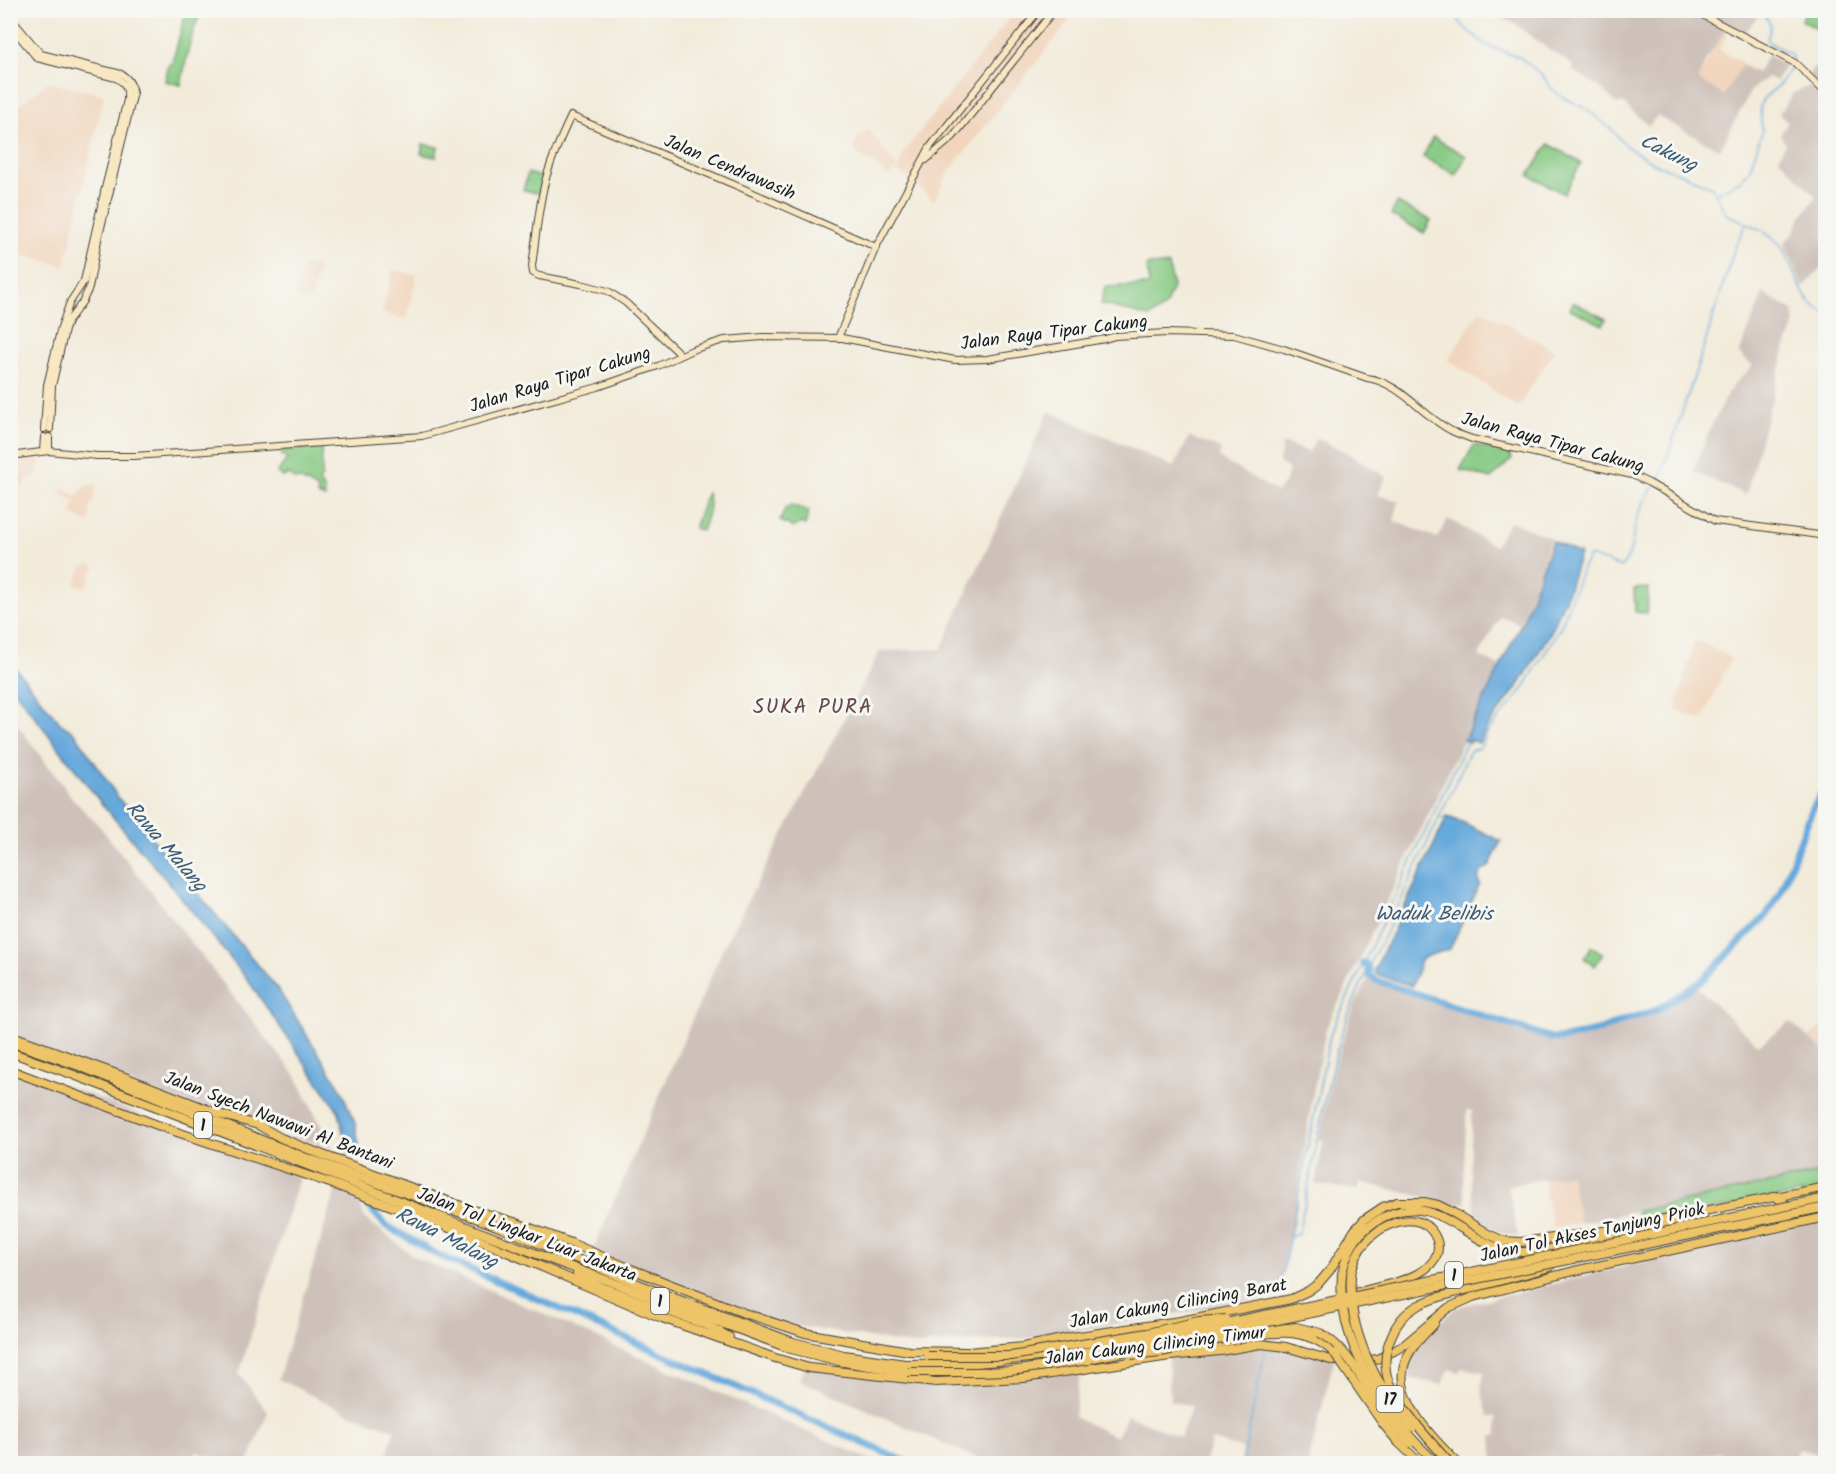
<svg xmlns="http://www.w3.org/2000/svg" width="1836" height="1474" viewBox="0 0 1836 1474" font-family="Kalam,sans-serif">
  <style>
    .built { fill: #f1d5bd }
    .industrial { fill: #cec1ba }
    .green { fill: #85c982; stroke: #50724f; stroke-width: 1.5 }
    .water { fill: #66a9db; stroke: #41627c; stroke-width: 1.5 }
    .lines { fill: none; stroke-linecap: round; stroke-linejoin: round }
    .stream { stroke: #66a9db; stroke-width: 1.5 }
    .river { stroke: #66a9db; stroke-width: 7 }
    .secondary-casing { stroke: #3c3b38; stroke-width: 8 }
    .highway-casing { stroke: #3c3b38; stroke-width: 10 }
    .secondary { stroke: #f8e7c3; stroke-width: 6 }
    .highway { stroke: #eec469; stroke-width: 8 }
    .highway-bridge-casing { stroke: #3c3b38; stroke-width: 10; stroke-linecap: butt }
    .highway-bridge { stroke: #eec469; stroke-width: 8 }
    .labels { text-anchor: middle; stroke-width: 6; stroke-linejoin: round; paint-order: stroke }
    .shield { fill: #f6f6f2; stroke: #5d5d5c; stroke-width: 1.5 }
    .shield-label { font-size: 16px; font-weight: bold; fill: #1c1c1c }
    .street-label { font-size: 18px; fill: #1c1c1c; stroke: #f6f6f2 }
    .water-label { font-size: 20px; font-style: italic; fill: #3d5b72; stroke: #f6f6f2 }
    .quarter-label { font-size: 21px; letter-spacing: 1.5px; fill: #664847; stroke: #f6f6f2 }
  </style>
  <rect width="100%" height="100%" fill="#f6f6f2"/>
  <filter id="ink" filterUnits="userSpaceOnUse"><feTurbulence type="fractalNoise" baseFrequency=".0167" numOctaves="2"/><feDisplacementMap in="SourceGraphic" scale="12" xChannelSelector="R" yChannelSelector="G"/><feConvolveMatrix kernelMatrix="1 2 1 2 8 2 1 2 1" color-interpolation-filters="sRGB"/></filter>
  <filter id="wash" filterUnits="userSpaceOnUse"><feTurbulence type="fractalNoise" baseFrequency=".008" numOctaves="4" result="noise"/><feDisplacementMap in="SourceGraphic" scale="24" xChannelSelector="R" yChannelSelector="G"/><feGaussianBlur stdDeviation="1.35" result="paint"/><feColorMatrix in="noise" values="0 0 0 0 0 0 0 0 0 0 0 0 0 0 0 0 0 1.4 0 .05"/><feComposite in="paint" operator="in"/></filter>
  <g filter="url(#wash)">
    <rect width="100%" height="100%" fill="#f2ebda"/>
    <g class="built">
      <path d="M 1015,11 L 1077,11 L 948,173 L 934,201 L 910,179 L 897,171 L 904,152 Z"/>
      <path d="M 1723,31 L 1728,34 L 1719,50 L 1743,63 L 1726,97 L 1697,82 Z"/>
      <path d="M 48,82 L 104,95 L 65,266 L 11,253 L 11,112 Z"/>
      <path d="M 868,129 L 897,168 L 888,177 L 873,163 L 857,154 L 854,147 L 858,137 Z"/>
      <path d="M 303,265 L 319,267 L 311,301 L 295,297 Z"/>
      <path d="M 393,270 L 417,275 L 407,319 L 382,313 Z"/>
      <path d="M 1480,310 L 1555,350 L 1518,407 L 1448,360 Z"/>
      <path d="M 41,455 L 37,473 L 33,479 L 28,477 L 22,489 L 11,484 L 19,465 L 19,456 Z"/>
      <path d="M 87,485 L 96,486 L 93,504 L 90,505 L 90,516 L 91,517 L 88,523 L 72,514 L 75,501 L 61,494 L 63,487 L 77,497 Z"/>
      <path d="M 91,565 L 95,567 L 86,588 L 75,584 L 83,566 Z"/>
      <path d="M 1695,640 L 1731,658 L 1702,720 L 1676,709 Z"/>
      <path d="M 1825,1025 L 1825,1051 L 1809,1037 Z"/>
      <path d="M 1570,1175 L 1580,1223 L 1553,1229 L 1543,1179 Z"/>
    </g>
    <g class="industrial">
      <path d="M 1487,11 L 1762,11 L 1745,33 L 1729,25 L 1705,62 L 1698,80 L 1724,95 L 1742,65 L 1757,73 L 1768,55 L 1786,65 L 1776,81 L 1767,77 L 1751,90 L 1720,150 L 1657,116 L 1649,126 L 1624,104 L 1616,104 L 1602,89 L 1573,70 L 1574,66 L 1548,49 L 1517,25 Z"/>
      <path d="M 1825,56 L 1825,264 L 1803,288 L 1784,243 L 1793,234 L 1801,217 L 1816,197 L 1779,158 L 1785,144 L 1780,134 L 1788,123 L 1779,114 L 1793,93 L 1812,85 L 1805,78 Z"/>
      <path d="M 1763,293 L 1793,311 L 1795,323 L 1785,350 L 1746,495 L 1693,471 L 1711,426 L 1733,385 L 1753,366 L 1739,354 Z"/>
      <path d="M 1049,411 L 1174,467 L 1189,437 L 1221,449 L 1219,458 L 1277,492 L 1286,481 L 1289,469 L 1279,463 L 1283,443 L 1309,452 L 1316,438 L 1348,453 L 1386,477 L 1378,495 L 1399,501 L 1394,521 L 1438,538 L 1448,519 L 1495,546 L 1510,521 L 1551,538 L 1521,624 L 1500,616 L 1479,656 L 1499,666 L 1326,1029 L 1313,1093 L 1289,1242 L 1277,1297 L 1029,1338 L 912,1345 L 787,1324 L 744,1313 L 592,1252 L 724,946 L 880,651 L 941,649 Z"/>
      <path d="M 10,715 L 73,799 L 101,828 L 296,1076 L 331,1147 L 196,1108 L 11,1040 Z"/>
      <path d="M 1368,979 L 1552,1040 L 1568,1041 L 1588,1036 L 1657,1012 L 1696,986 L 1756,1043 L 1760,1044 L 1790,1022 L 1825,1051 L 1825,1172 L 1580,1223 L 1570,1175 L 1543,1179 L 1508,1186 L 1518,1236 L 1505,1234 L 1477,1224 L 1470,1177 L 1472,1111 L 1467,1110 L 1463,1182 L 1466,1203 L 1460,1203 L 1458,1211 L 1436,1200 L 1360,1182 L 1358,1190 L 1315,1184 L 1324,1140 L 1319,1139 L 1334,1069 L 1355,1004 Z"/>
      <path d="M 10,1064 L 300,1176 L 239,1374 L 268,1412 L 248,1463 L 229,1463 L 196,1452 L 192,1463 L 11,1463 Z"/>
      <path d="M 336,1190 L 357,1198 L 365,1218 L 413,1256 L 877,1463 L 385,1463 L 394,1430 L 346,1412 L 278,1379 Z"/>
      <path d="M 1825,1218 L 1825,1456 L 1799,1449 L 1789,1463 L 1768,1463 L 1759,1459 L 1757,1463 L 1716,1463 L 1722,1452 L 1660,1463 L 1494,1463 L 1492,1436 L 1498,1434 L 1496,1416 L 1488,1416 L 1481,1389 L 1484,1372 L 1461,1368 L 1459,1372 L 1449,1369 L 1443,1385 L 1404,1377 L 1404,1367 L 1415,1349 L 1441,1321 L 1454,1309 L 1464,1305 L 1537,1288 L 1781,1227 Z"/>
      <path d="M 1270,1340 L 1293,1344 L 1335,1355 L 1308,1464 L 1241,1463 L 1243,1449 L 1212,1440 L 1204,1463 L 988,1463 L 799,1380 L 806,1364 L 891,1375 L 948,1379 L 1027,1375 L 1081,1367 L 1074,1417 L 1116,1437 L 1127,1415 L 1180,1437 L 1192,1406 L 1170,1401 L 1168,1354 L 1214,1349 L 1247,1342 Z"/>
    </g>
    <g class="green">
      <path d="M 186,11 L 203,11 C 192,23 185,67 181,85 L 165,81 L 169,64 L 172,64 Z"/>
      <path d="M 1806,11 L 1825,11 L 1825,33 L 1801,20 Z"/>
      <path d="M 1433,137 L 1466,156 L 1456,175 L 1423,157 Z"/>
      <path d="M 423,144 L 438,147 L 436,157 L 421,154 Z"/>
      <path d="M 1549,144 L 1581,163 L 1564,194 L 1529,175 Z"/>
      <path d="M 528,173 L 544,178 L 540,194 L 523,190 Z"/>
      <path d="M 1397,203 L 1431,220 L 1424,233 L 1391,215 Z"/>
      <path d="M 1147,265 L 1169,265 L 1173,287 L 1165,307 L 1149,317 L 1101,304 L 1105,287 L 1149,285 Z"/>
      <path d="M 1573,302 L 1606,319 L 1603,325 L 1570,309 Z"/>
      <path d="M 1474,445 L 1508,453 L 1512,459 L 1491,479 L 1460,470 Z"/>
      <path d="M 322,447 L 322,476 L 319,482 L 324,489 L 325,498 L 317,495 L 318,490 C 312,484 305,483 299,479 L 296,480 L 288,474 L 283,477 L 277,473 L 287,459 L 281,454 L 283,450 Z"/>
      <path d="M 707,493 C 712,505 706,520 702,531 L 694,528 Z"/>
      <path d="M 790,505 L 809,511 L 805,525 L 801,523 L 793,528 L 789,525 L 780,521 L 786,507 L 789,508 Z"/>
      <path d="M 1648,588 L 1647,613 L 1635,612 L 1634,589 Z"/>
      <path d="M 1592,946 L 1603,954 L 1595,966 L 1584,958 Z"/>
      <path d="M 1825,1172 L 1825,1198 L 1798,1202 L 1803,1193 L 1637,1224 L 1637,1211 Z"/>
    </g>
    <g class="water">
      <path d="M 1552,541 L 1580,554 L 1566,597 L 1553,628 L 1521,682 L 1488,726 L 1479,743 L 1471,740 L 1469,743 L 1464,740 L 1521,624 L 1522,624 Z"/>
      <path d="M 10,661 L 61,724 L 75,733 L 119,799 L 277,988 L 340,1087 L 355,1123 L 361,1156 L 347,1153 L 339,1112 L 247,979 L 183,900 L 101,803 L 11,686 Z"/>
      <path d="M 1447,817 L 1462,822 L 1501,841 L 1489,867 C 1481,869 1476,877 1480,884 L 1450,949 L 1425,957 L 1421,961 L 1412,986 L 1376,974 L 1375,969 Z"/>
    </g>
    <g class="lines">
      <g class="stream">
        <path d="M 1450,10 L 1466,29 L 1486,45 L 1521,58 L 1542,75 L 1552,89 L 1564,98 L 1587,109 L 1613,131 L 1627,147 L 1654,163 L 1712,187 L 1726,214 L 1762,230 L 1781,245 L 1803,292 L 1810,303 L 1826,313"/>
        <path d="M 1761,10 L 1771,25 L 1767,41 L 1791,55 L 1793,60"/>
        <path d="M 1716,193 L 1740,181 L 1749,171 L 1762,132 L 1760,107 L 1763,99 L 1779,85 L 1789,71 L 1792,64"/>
        <path d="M 1656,483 L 1662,473 L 1697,368 L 1735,247 L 1746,224"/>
        <path d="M 1440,818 L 1446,820"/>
        <path d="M 1368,967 L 1386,932 L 1469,753 L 1472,750 L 1480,748 L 1489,730 L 1521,692 L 1561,626 L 1583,566 L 1590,556 L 1621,567 C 1633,556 1632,537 1636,522 C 1639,510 1647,498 1653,487"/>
        <path d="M 1368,971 L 1375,971"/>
        <path d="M 1291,1237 L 1298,1234 C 1319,1145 1325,1059 1365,976 L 1369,975"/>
        <path d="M 1278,1295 L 1330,1035 L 1467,742"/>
        <path d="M 1242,1464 L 1265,1351"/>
      </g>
      <g class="river">
        <path d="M 1363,963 L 1368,967 L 1369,975 L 1375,980 L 1551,1038 L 1561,1039 L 1601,1030 L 1624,1020 L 1657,1010 L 1702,980 L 1767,915 L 1781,891 L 1812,810 L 1826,785"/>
        <path d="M 357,1180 L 360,1197 L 385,1225 L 436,1254 L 911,1464"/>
      </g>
    </g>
  </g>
  <g filter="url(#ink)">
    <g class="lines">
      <defs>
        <g id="secondary">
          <path d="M 1693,10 L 1795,63 L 1826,93"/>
          <path d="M 10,17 L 41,54 L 121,74 C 130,79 133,86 133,96 L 98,240 L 89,288 L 83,301 L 69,320 L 65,330 L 52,386 L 50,429"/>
          <path d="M 10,25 L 37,58 L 116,78 C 126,83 128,89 127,100 L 105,188 L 84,281 L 70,302 L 61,327 L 47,385 L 44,429"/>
          <path d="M 926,160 L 953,137 L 1054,10"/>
          <path d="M 838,338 L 876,247 L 930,147 L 1039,10"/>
          <path d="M 681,355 L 626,303 L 608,291 L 581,284 L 539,276 L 533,273 L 532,266 C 536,238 538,210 545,182 C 551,159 561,137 571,116 L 742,188 L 876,247"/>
          <path d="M 43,451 L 44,437"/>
          <path d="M 49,451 L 49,437"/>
          <path d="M 10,456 L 49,451 L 97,456 L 134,456 L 422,436 L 598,387 L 658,366 L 692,350 L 724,340 L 763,337 L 842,338 L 955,360 L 987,359 L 1011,355 L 1105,339 L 1115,336 L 1166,333 L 1234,335 L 1284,349 L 1367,378 C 1399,382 1422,415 1450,430 C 1457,434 1465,436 1472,439 L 1632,475 L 1649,483 L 1715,521 L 1826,536"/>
        </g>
        <g id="highway">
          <path d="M 10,1035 L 122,1076 L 222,1115 L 258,1125 L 281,1138 L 323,1155 L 464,1207 L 514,1222 L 571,1243 L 631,1269 L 744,1313 L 805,1333 L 909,1351 L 968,1352 L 1023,1347 L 1072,1337 L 1180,1321 L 1291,1299 L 1308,1291 L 1319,1283 L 1330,1270 L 1354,1231 L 1365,1219 L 1383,1207 L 1397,1202 L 1424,1202 L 1438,1205 L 1452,1212 L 1488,1234 L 1504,1241 L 1521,1242 L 1593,1233 L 1826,1187"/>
          <path d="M 10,1042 L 79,1066 L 304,1157 L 489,1223 L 658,1292 L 793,1342 L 844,1355 L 905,1364 L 978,1363 L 1082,1353"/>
          <path d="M 10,1052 L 74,1075 L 555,1261 L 791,1349 L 843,1362 L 908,1372"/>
          <path d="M 10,1070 L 168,1129 L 330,1183 L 460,1232 L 662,1318 L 775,1358 L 809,1368 L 936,1382 L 1024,1378 L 1170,1356 L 1220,1351 L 1261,1344 L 1286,1347 L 1334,1361 L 1358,1362 L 1377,1359 L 1394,1351 L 1404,1345 L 1448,1308 L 1473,1297 L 1574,1271 L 1826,1217"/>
          <path d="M 1775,1196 L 1787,1205 L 1789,1216 L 1783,1226"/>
          <path d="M 505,1226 L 550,1241"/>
          <path d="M 577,1274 L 601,1287 L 709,1326 L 729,1337"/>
          <path d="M 1342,1274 C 1346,1254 1355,1236 1372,1224 C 1436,1179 1465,1253 1524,1252 C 1544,1252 1563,1246 1583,1242 C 1619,1234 1654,1227 1691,1223"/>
          <path d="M 1351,1275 C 1353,1263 1357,1251 1366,1242 C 1380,1225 1413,1210 1431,1230 C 1435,1235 1438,1241 1438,1247 C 1438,1257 1432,1264 1424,1270 C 1404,1283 1377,1287 1354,1293"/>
          <path d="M 1462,1291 L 1550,1267"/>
          <path d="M 1434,1324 C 1423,1336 1408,1349 1404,1366 C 1394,1400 1436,1442 1459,1464"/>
          <path d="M 1266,1330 L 1296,1327 L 1320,1333"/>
          <path d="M 1210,1345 C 1254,1337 1299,1318 1335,1354"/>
        </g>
      </defs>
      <use href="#secondary" class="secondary-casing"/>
      <use href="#highway" class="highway-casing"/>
      <use href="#secondary" class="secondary"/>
      <use href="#highway" class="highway"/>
      <defs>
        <g id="highway-bridge">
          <path d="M 1342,1274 C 1335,1342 1389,1421 1438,1464"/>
          <path d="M 1351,1275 C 1347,1331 1377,1388 1413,1428"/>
          <path d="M 1320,1333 C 1350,1350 1361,1380 1379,1407 C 1388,1420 1399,1432 1410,1443"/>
          <path d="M 1082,1353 L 1826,1198"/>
          <path d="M 1335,1354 L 1383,1424 L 1399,1443 L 1421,1464"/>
          <path d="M 1131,1355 L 1161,1352 L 1250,1333"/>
          <path d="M 928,1356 L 1011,1356 L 1147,1333 L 1199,1321 L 1226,1319"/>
          <path d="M 1084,1360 L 1826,1207"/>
          <path d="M 908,1372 L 976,1372 L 1010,1371 L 1089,1360"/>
          <path d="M 1451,1464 C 1438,1450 1425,1436 1414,1421 C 1393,1395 1376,1372 1391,1337 C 1396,1324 1405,1313 1417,1306 C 1431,1298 1447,1295 1462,1291"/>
        </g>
      </defs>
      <use href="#highway-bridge" class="highway-bridge-casing"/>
      <use href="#highway-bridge" class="highway-bridge"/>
    </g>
  </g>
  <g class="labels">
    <g class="shield">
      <rect x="194" y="1112" width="18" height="26" rx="4.5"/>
      <rect x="1445" y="1262" width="18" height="26" rx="4.5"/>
      <rect x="651" y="1288" width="18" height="26" rx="4.5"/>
      <rect x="1376.5" y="1386" width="27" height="26" rx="4.5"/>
    </g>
    <g class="shield-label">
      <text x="203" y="1131">1</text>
      <text x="1454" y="1281">1</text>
      <text x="660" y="1307">1</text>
      <text x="1390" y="1405">17</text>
    </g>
    <g class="street-label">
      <text transform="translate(730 167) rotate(23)" y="6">Jalan Cendrawasih</text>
      <text transform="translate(1054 332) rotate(-7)" y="6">Jalan Raya Tipar Cakung</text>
      <text transform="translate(560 379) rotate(-17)" y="6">Jalan Raya Tipar Cakung</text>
      <text transform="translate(1553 442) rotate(15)" y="6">Jalan Raya Tipar Cakung</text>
      <text transform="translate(279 1120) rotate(21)" y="6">Jalan Syech Nawawi Al Bantani</text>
      <text transform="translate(1592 1232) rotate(-12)" y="6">Jalan Tol Akses Tanjung Priok</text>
      <text transform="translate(527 1234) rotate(21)" y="6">Jalan Tol Lingkar Luar Jakarta</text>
      <text transform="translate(1178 1303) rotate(-10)" y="6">Jalan Cakung Cilincing Barat</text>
      <text transform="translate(1155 1345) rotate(-7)" y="6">Jalan Cakung Cilincing Timur</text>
    </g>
    <g class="water-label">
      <text transform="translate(1669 152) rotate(26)" y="7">Cakung</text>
      <text transform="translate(167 846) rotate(49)" y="7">Rawa Malang</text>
      <text x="1434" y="920">Waduk Belibis</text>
      <text transform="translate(447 1237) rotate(27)" y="7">Rawa Malang</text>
    </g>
    <g class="quarter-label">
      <text x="813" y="713">SUKA PURA</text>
    </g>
  </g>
  <rect width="1836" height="1474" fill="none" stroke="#f6f6f2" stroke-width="36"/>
</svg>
